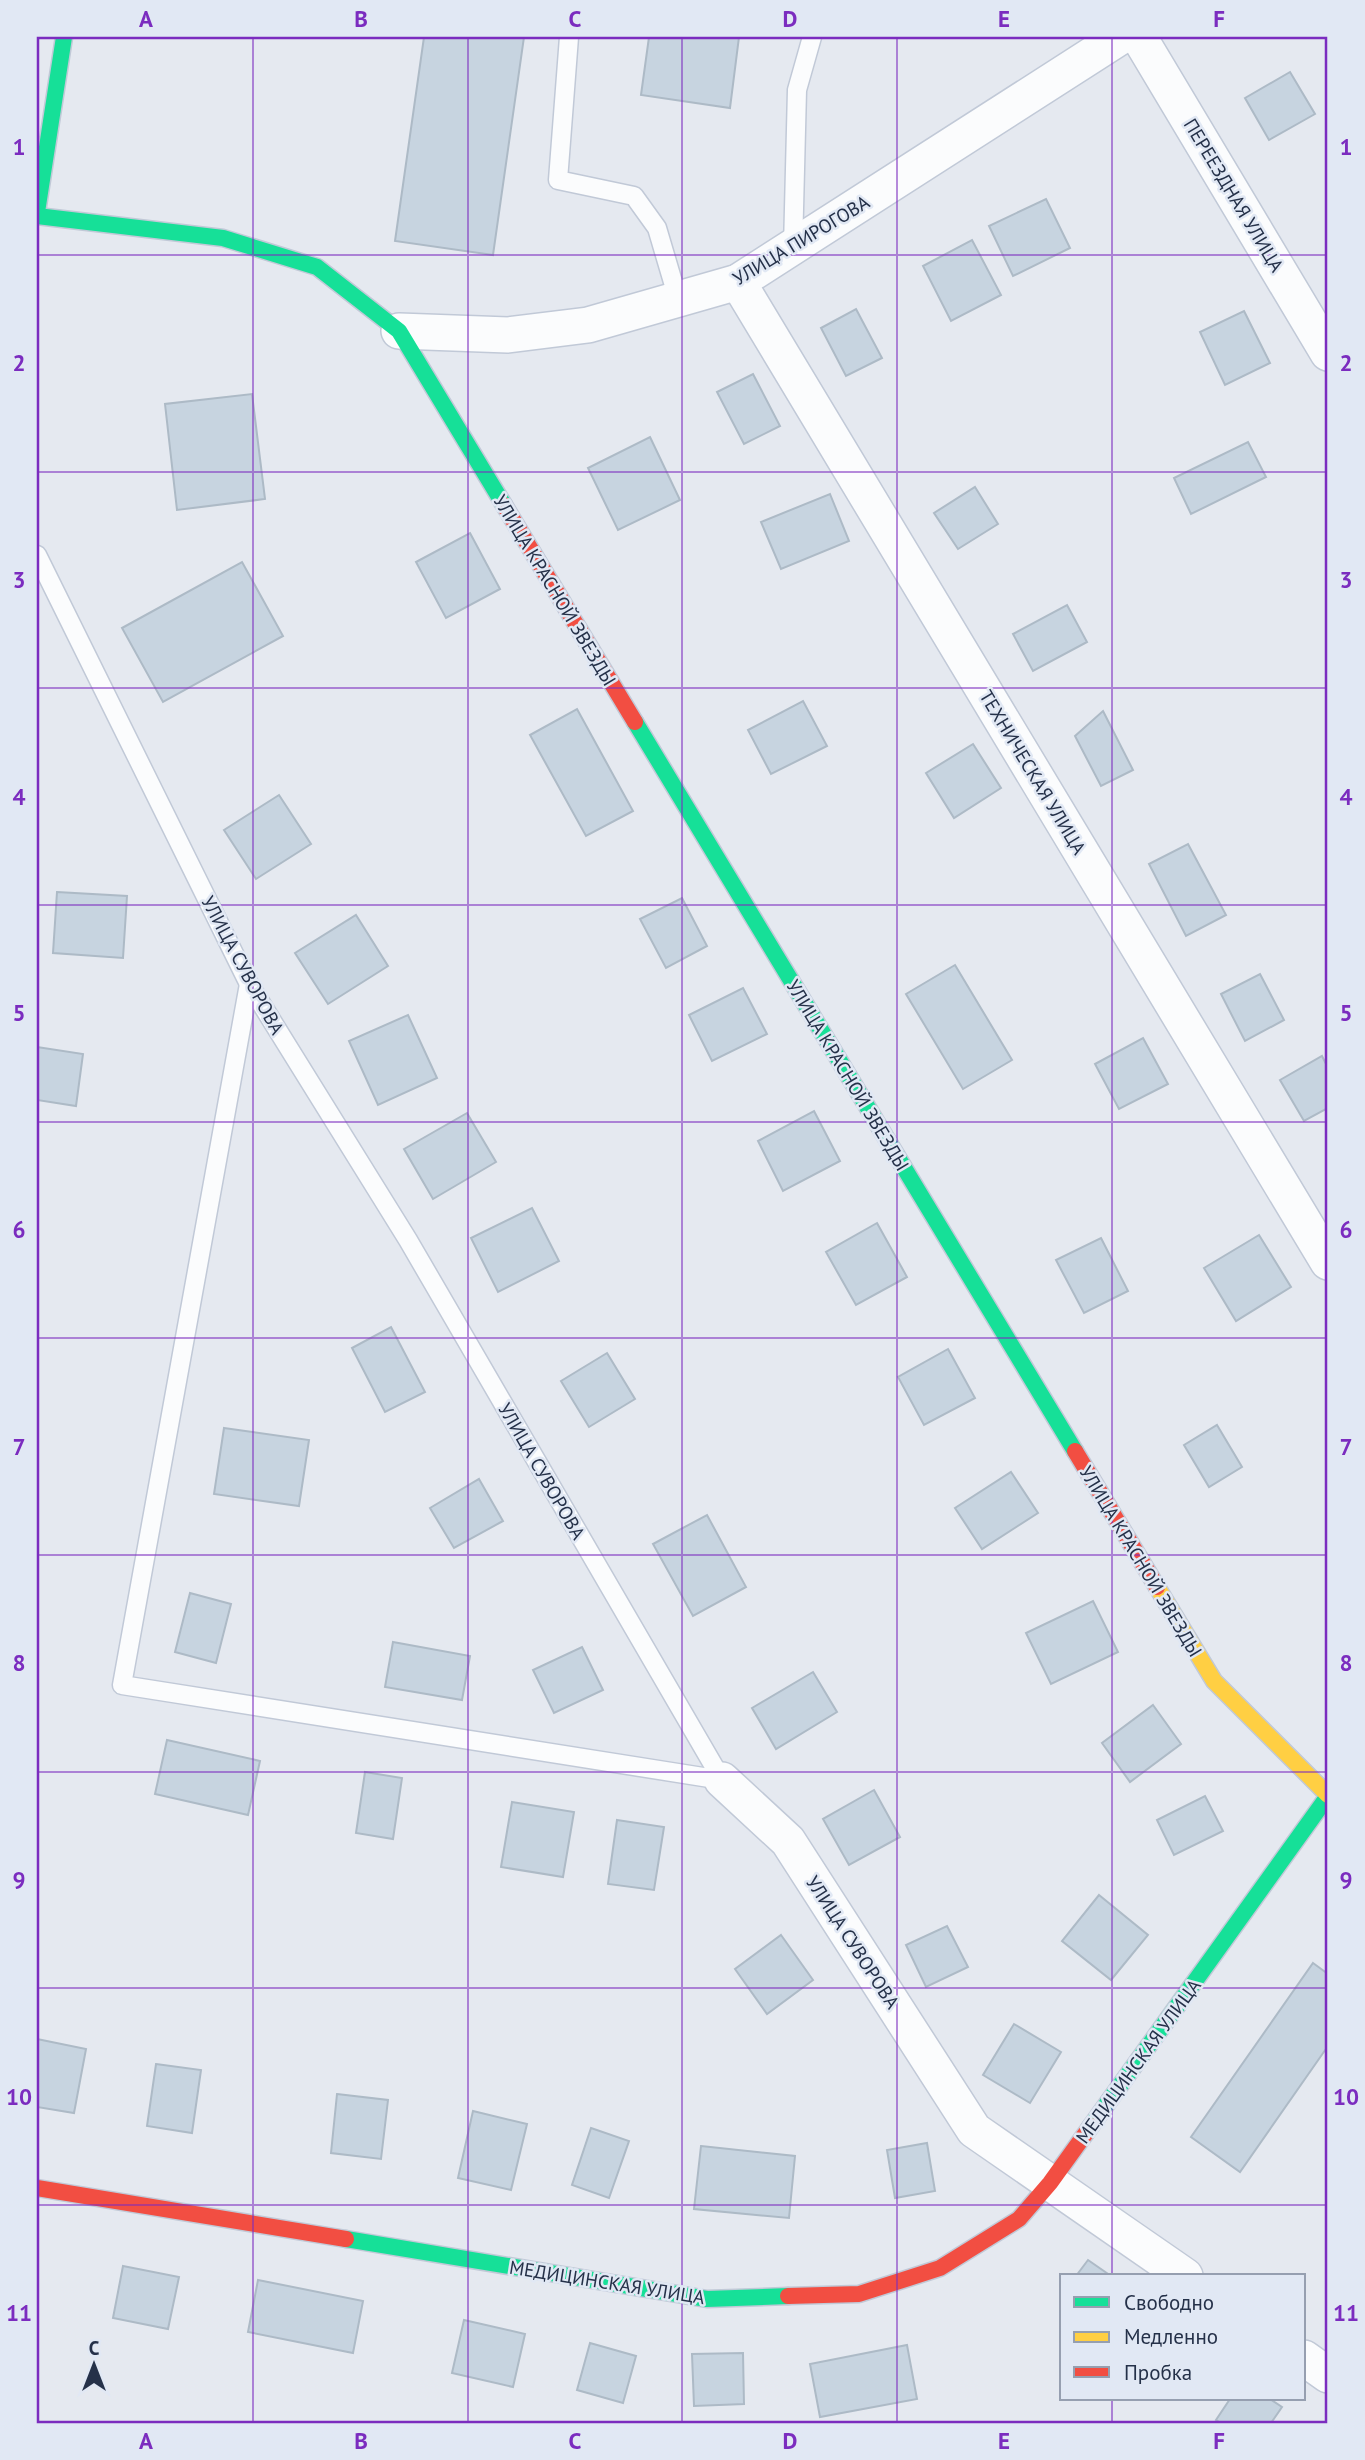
<svg xmlns="http://www.w3.org/2000/svg" width="1365" height="2460" viewBox="0 0 1365 2460" font-family="'PT Sans',sans-serif">
  <style>
    .building { fill: #c7d4e0; stroke: #adbac6; stroke-width: 2 }
    .lines { fill: none; stroke-linecap: round; stroke-linejoin: round }
    .lane-casing { stroke: #c1c9d7; stroke-width: 21 }
    .street-casing { stroke: #c1c9d7; stroke-width: 38 }
    .fast-casing { stroke: #c1c9d7; stroke-width: 19 }
    .slow-casing { stroke: #c1c9d7; stroke-width: 19 }
    .jam-casing { stroke: #c1c9d7; stroke-width: 19 }
    .lane { stroke: #fbfcfd; stroke-width: 18 }
    .street { stroke: #fbfcfd; stroke-width: 35 }
    .fast { stroke: #16e098; stroke-width: 16 }
    .slow { stroke: #ffcf43; stroke-width: 16 }
    .jam { stroke: #f24e42; stroke-width: 16 }
    .grid { fill: none; stroke: #7b2cbf; stroke-width: 2; stroke-opacity: 0.55 }
    .labels { text-anchor: middle; stroke-width: 5; stroke-linejoin: round; paint-order: stroke }
    .street-label { font-size: 19px; fill: #253149; stroke: #e1e8f4 }
    .neatline { fill: none; stroke: #7b2cbf; stroke-width: 2.5 }
    .grid-label { font-size: 23px; text-anchor: middle; font-weight: bold; fill: #7b2cbf }
  </style>
  <rect width="100%" height="100%" fill="#e5e9f0"/>
  <g class="building">
    <path d="M 424,37 L 524,37 L 493,255 L 395,241 Z"/>
    <path d="M 649,37 L 739,37 L 730,108 L 641,95 Z"/>
    <path d="M 1290,72 L 1315,114 L 1269,140 L 1245,98 Z"/>
    <path d="M 1046,199 L 1070,248 L 1013,276 L 989,226 Z"/>
    <path d="M 972,240 L 1001,295 L 951,321 L 923,266 Z"/>
    <path d="M 856,309 L 882,358 L 846,376 L 821,328 Z"/>
    <path d="M 1244,311 L 1270,363 L 1225,385 L 1200,332 Z"/>
    <path d="M 753,374 L 780,426 L 744,444 L 717,392 Z"/>
    <path d="M 252,394 L 265,499 L 177,510 L 165,404 Z"/>
    <path d="M 650,437 L 680,500 L 618,530 L 588,468 Z"/>
    <path d="M 1248,442 L 1266,477 L 1191,514 L 1174,478 Z"/>
    <path d="M 975,487 L 998,524 L 958,549 L 934,513 Z"/>
    <path d="M 830,494 L 849,541 L 781,569 L 761,522 Z"/>
    <path d="M 470,533 L 500,589 L 446,618 L 416,562 Z"/>
    <path d="M 242,562 L 283,636 L 163,702 L 122,628 Z"/>
    <path d="M 1067,605 L 1087,642 L 1033,671 L 1013,634 Z"/>
    <path d="M 803,701 L 827,746 L 771,774 L 748,730 Z"/>
    <path d="M 577,709 L 633,811 L 586,836 L 530,735 Z"/>
    <path d="M 1103,711 L 1133,770 L 1101,786 L 1075,736 Z"/>
    <path d="M 973,744 L 1001,788 L 954,818 L 926,773 Z"/>
    <path d="M 279,795 L 311,844 L 256,879 L 224,830 Z"/>
    <path d="M 1188,844 L 1226,915 L 1186,936 L 1149,864 Z"/>
    <path d="M 57,892 L 127,896 L 123,958 L 53,953 Z"/>
    <path d="M 682,898 L 707,946 L 666,968 L 640,919 Z"/>
    <path d="M 356,915 L 388,966 L 328,1004 L 295,953 Z"/>
    <path d="M 955,965 L 1012,1060 L 963,1089 L 906,994 Z"/>
    <path d="M 1260,974 L 1284,1020 L 1245,1041 L 1221,994 Z"/>
    <path d="M 743,988 L 767,1034 L 712,1061 L 689,1015 Z"/>
    <path d="M 408,1015 L 437,1078 L 378,1105 L 349,1041 Z"/>
    <path d="M 1143,1038 L 1168,1084 L 1119,1109 L 1095,1064 Z"/>
    <path d="M 37,1047 L 83,1054 L 76,1106 L 37,1100 Z"/>
    <path d="M 1322,1056 L 1328,1068 L 1328,1108 L 1304,1121 L 1280,1080 Z"/>
    <path d="M 814,1111 L 840,1161 L 783,1191 L 758,1141 Z"/>
    <path d="M 467,1113 L 496,1162 L 433,1199 L 404,1149 Z"/>
    <path d="M 532,1208 L 559,1261 L 498,1292 L 471,1238 Z"/>
    <path d="M 877,1223 L 907,1277 L 856,1305 L 826,1252 Z"/>
    <path d="M 1259,1235 L 1291,1287 L 1236,1321 L 1204,1268 Z"/>
    <path d="M 1101,1238 L 1128,1291 L 1084,1313 L 1056,1260 Z"/>
    <path d="M 391,1327 L 425,1392 L 385,1412 L 352,1348 Z"/>
    <path d="M 948,1349 L 975,1398 L 924,1425 L 898,1377 Z"/>
    <path d="M 607,1353 L 635,1399 L 589,1427 L 561,1381 Z"/>
    <path d="M 1217,1425 L 1242,1467 L 1209,1487 L 1184,1445 Z"/>
    <path d="M 224,1428 L 309,1440 L 299,1506 L 214,1494 Z"/>
    <path d="M 1011,1472 L 1038,1513 L 982,1549 L 955,1508 Z"/>
    <path d="M 479,1479 L 503,1521 L 454,1548 L 430,1508 Z"/>
    <path d="M 707,1515 L 746,1587 L 693,1616 L 653,1544 Z"/>
    <path d="M 190,1593 L 231,1604 L 216,1663 L 175,1652 Z"/>
    <path d="M 1093,1601 L 1118,1652 L 1051,1684 L 1026,1633 Z"/>
    <path d="M 393,1642 L 470,1656 L 462,1700 L 385,1687 Z"/>
    <path d="M 582,1647 L 603,1690 L 554,1713 L 533,1670 Z"/>
    <path d="M 813,1672 L 837,1712 L 776,1749 L 752,1708 Z"/>
    <path d="M 1153,1705 L 1181,1744 L 1130,1782 L 1102,1743 Z"/>
    <path d="M 167,1740 L 260,1761 L 248,1815 L 155,1794 Z"/>
    <path d="M 365,1772 L 402,1778 L 393,1839 L 356,1833 Z"/>
    <path d="M 874,1790 L 900,1837 L 849,1865 L 823,1819 Z"/>
    <path d="M 1205,1796 L 1223,1831 L 1174,1855 L 1157,1820 Z"/>
    <path d="M 512,1802 L 574,1812 L 563,1877 L 501,1867 Z"/>
    <path d="M 617,1820 L 664,1827 L 654,1890 L 608,1884 Z"/>
    <path d="M 1099,1895 L 1148,1935 L 1111,1980 L 1062,1941 Z"/>
    <path d="M 947,1926 L 968,1967 L 926,1987 L 906,1945 Z"/>
    <path d="M 781,1935 L 813,1980 L 767,2014 L 735,1969 Z"/>
    <path d="M 1313,1963 L 1328,1974 L 1328,2046 L 1240,2172 L 1191,2137 Z"/>
    <path d="M 1014,2024 L 1061,2052 L 1030,2103 L 983,2075 Z"/>
    <path d="M 37,2039 L 86,2049 L 74,2113 L 37,2107 Z"/>
    <path d="M 156,2064 L 201,2070 L 192,2133 L 147,2126 Z"/>
    <path d="M 337,2094 L 388,2100 L 381,2159 L 331,2153 Z"/>
    <path d="M 473,2111 L 527,2124 L 511,2190 L 458,2178 Z"/>
    <path d="M 591,2128 L 629,2141 L 609,2198 L 572,2185 Z"/>
    <path d="M 927,2143 L 935,2191 L 895,2198 L 887,2150 Z"/>
    <path d="M 701,2146 L 795,2156 L 789,2218 L 694,2209 Z"/>
    <path d="M 1088,2260 L 1111,2276 L 1076,2276 Z"/>
    <path d="M 123,2266 L 179,2277 L 168,2329 L 113,2318 Z"/>
    <path d="M 258,2280 L 363,2301 L 353,2353 L 248,2332 Z"/>
    <path d="M 464,2320 L 525,2334 L 513,2387 L 452,2373 Z"/>
    <path d="M 590,2343 L 636,2356 L 623,2403 L 577,2390 Z"/>
    <path d="M 907,2345 L 917,2399 L 820,2417 L 810,2364 Z"/>
    <path d="M 743,2353 L 744,2404 L 694,2406 L 692,2354 Z"/>
    <path d="M 1230,2399 L 1270,2399 L 1282,2407 L 1271,2423 L 1221,2423 L 1216,2420 Z"/>
  </g>
  <g class="lines">
    <defs>
      <g id="lane">
        <path d="M 569,37 L 558,180 L 634,196 L 657,228 L 678,299"/>
        <path d="M 793,248 L 797,90 L 812,37"/>
        <path d="M 37,555 L 249,984 L 408,1240 L 722,1780"/>
        <path d="M 249,984 L 122,1685 L 722,1780"/>
      </g>
      <g id="street">
        <path d="M 1139,37 L 1328,353"/>
        <path d="M 738,282 L 1328,1262"/>
        <path d="M 399,331 L 508,335 L 588,325 L 738,282 L 1120,37"/>
        <path d="M 722,1780 L 788,1841 L 974,2130 L 1185,2276"/>
        <path d="M 1304,2358 L 1328,2375"/>
      </g>
      <g id="fast">
        <path d="M 37,212 L 64,37"/>
        <path d="M 37,216 L 223,238 L 317,267 L 399,331 L 504,505"/>
        <path d="M 635,722 L 1075,1451"/>
        <path d="M 1091,2126 L 1328,1796"/>
        <path d="M 346,2239 L 707,2299 L 788,2296"/>
      </g>
      <path id="slow" d="M 1157,1587 L 1214,1681 L 1328,1795"/>
      <g id="jam">
        <path d="M 504,505 L 635,722"/>
        <path d="M 1075,1451 L 1157,1587"/>
        <path d="M 37,2188 L 346,2239"/>
        <path d="M 788,2296 L 859,2294 L 940,2268 L 1019,2219 L 1050,2183 L 1091,2126"/>
      </g>
    </defs>
    <use href="#lane" class="lane-casing"/>
    <use href="#street" class="street-casing"/>
    <use href="#fast" class="fast-casing"/>
    <use href="#slow" class="slow-casing"/>
    <use href="#jam" class="jam-casing"/>
    <use href="#lane" class="lane"/>
    <use href="#street" class="street"/>
    <use href="#fast" class="fast"/>
    <use href="#slow" class="slow"/>
    <use href="#jam" class="jam"/>
  </g>
  <path class="grid" d="M 253,37 L 253,2423M 468,37 L 468,2423M 682,37 L 682,2423M 897,37 L 897,2423M 1112,37 L 1112,2276M 37,255 L 1328,255M 37,472 L 1328,472M 37,688 L 1328,688M 37,905 L 1328,905M 37,1122 L 1328,1122M 37,1338 L 1328,1338M 37,1555 L 1328,1555M 37,1772 L 1328,1772M 37,1988 L 1328,1988M 37,2205 L 1328,2205M 1112,2399 L 1112,2423"/>
  <g class="labels">
    <g class="street-label">
      <text transform="translate(1234 195) rotate(59)" y="7">ПЕРЕЕЗДНАЯ УЛИЦА</text>
      <text transform="translate(801 240) rotate(-31)" y="7">УЛИЦА ПИРОГОВА</text>
      <text transform="translate(555 590) rotate(59)" y="7">УЛИЦА КРАСНОЙ ЗВЕЗДЫ</text>
      <text transform="translate(1033 772) rotate(59)" y="7">ТЕХНИЧЕСКАЯ УЛИЦА</text>
      <text transform="translate(243 965) rotate(62)" y="7">УЛИЦА СУВОРОВА</text>
      <text transform="translate(848 1075) rotate(59)" y="7">УЛИЦА КРАСНОЙ ЗВЕЗДЫ</text>
      <text transform="translate(542 1471) rotate(60)" y="7">УЛИЦА СУВОРОВА</text>
      <text transform="translate(1141 1561) rotate(59)" y="7">УЛИЦА КРАСНОЙ ЗВЕЗДЫ</text>
      <text transform="translate(853 1942) rotate(57)" y="7">УЛИЦА СУВОРОВА</text>
      <text transform="translate(1138 2061) rotate(-54)" y="7">МЕДИЦИНСКАЯ УЛИЦА</text>
      <text transform="translate(607 2282) rotate(9)" y="7">МЕДИЦИНСКАЯ УЛИЦА</text>
    </g>
  </g>
  <rect width="1365" height="2460" fill="none" stroke="#e1e8f4" stroke-width="77"/>
  <rect x="1060" y="2274" width="245" height="126" fill="#e1e8f4" stroke="#969fb0" stroke-width="2"/>
  <rect x="1074" y="2297" width="35" height="10" fill="#16e098" stroke="#969fb0" stroke-width="2"/>
  <text x="1124" y="2310" font-size="21" fill="#253149">Свободно</text>
  <rect x="1074" y="2332" width="35" height="10" fill="#ffcf43" stroke="#969fb0" stroke-width="2"/>
  <text x="1124" y="2344" font-size="21" fill="#253149">Медленно</text>
  <rect x="1074" y="2367" width="35" height="10" fill="#f24e42" stroke="#969fb0" stroke-width="2"/>
  <text x="1124" y="2380" font-size="21" fill="#253149">Пробка</text>
  <g transform="translate(94 2365)" stroke="#e1e8f4" stroke-width="5" paint-order="stroke">
  <path d="M0-5L12 26L0 18L-12 26Z" fill="#253149"/>
  <text y="-10" font-size="19" font-weight="bold" text-anchor="middle" fill="#253149">С</text>
  </g>
  <rect x="38" y="38" width="1288" height="2384" class="neatline"/>
  <g class="grid-label">
    <text x="146" y="27">A</text>
    <text x="361" y="27">B</text>
    <text x="575" y="27">C</text>
    <text x="790" y="27">D</text>
    <text x="1004" y="27">E</text>
    <text x="1219" y="27">F</text>
    <text x="19" y="155">1</text>
    <text x="1346" y="155">1</text>
    <text x="19" y="371">2</text>
    <text x="1346" y="371">2</text>
    <text x="19" y="588">3</text>
    <text x="1346" y="588">3</text>
    <text x="19" y="805">4</text>
    <text x="1346" y="805">4</text>
    <text x="19" y="1021">5</text>
    <text x="1346" y="1021">5</text>
    <text x="19" y="1238">6</text>
    <text x="1346" y="1238">6</text>
    <text x="19" y="1455">7</text>
    <text x="1346" y="1455">7</text>
    <text x="19" y="1671">8</text>
    <text x="1346" y="1671">8</text>
    <text x="19" y="1888">9</text>
    <text x="1346" y="1888">9</text>
    <text x="19" y="2105">10</text>
    <text x="1346" y="2105">10</text>
    <text x="19" y="2321">11</text>
    <text x="1346" y="2321">11</text>
    <text x="146" y="2449">A</text>
    <text x="361" y="2449">B</text>
    <text x="575" y="2449">C</text>
    <text x="790" y="2449">D</text>
    <text x="1004" y="2449">E</text>
    <text x="1219" y="2449">F</text>
  </g>
</svg>
